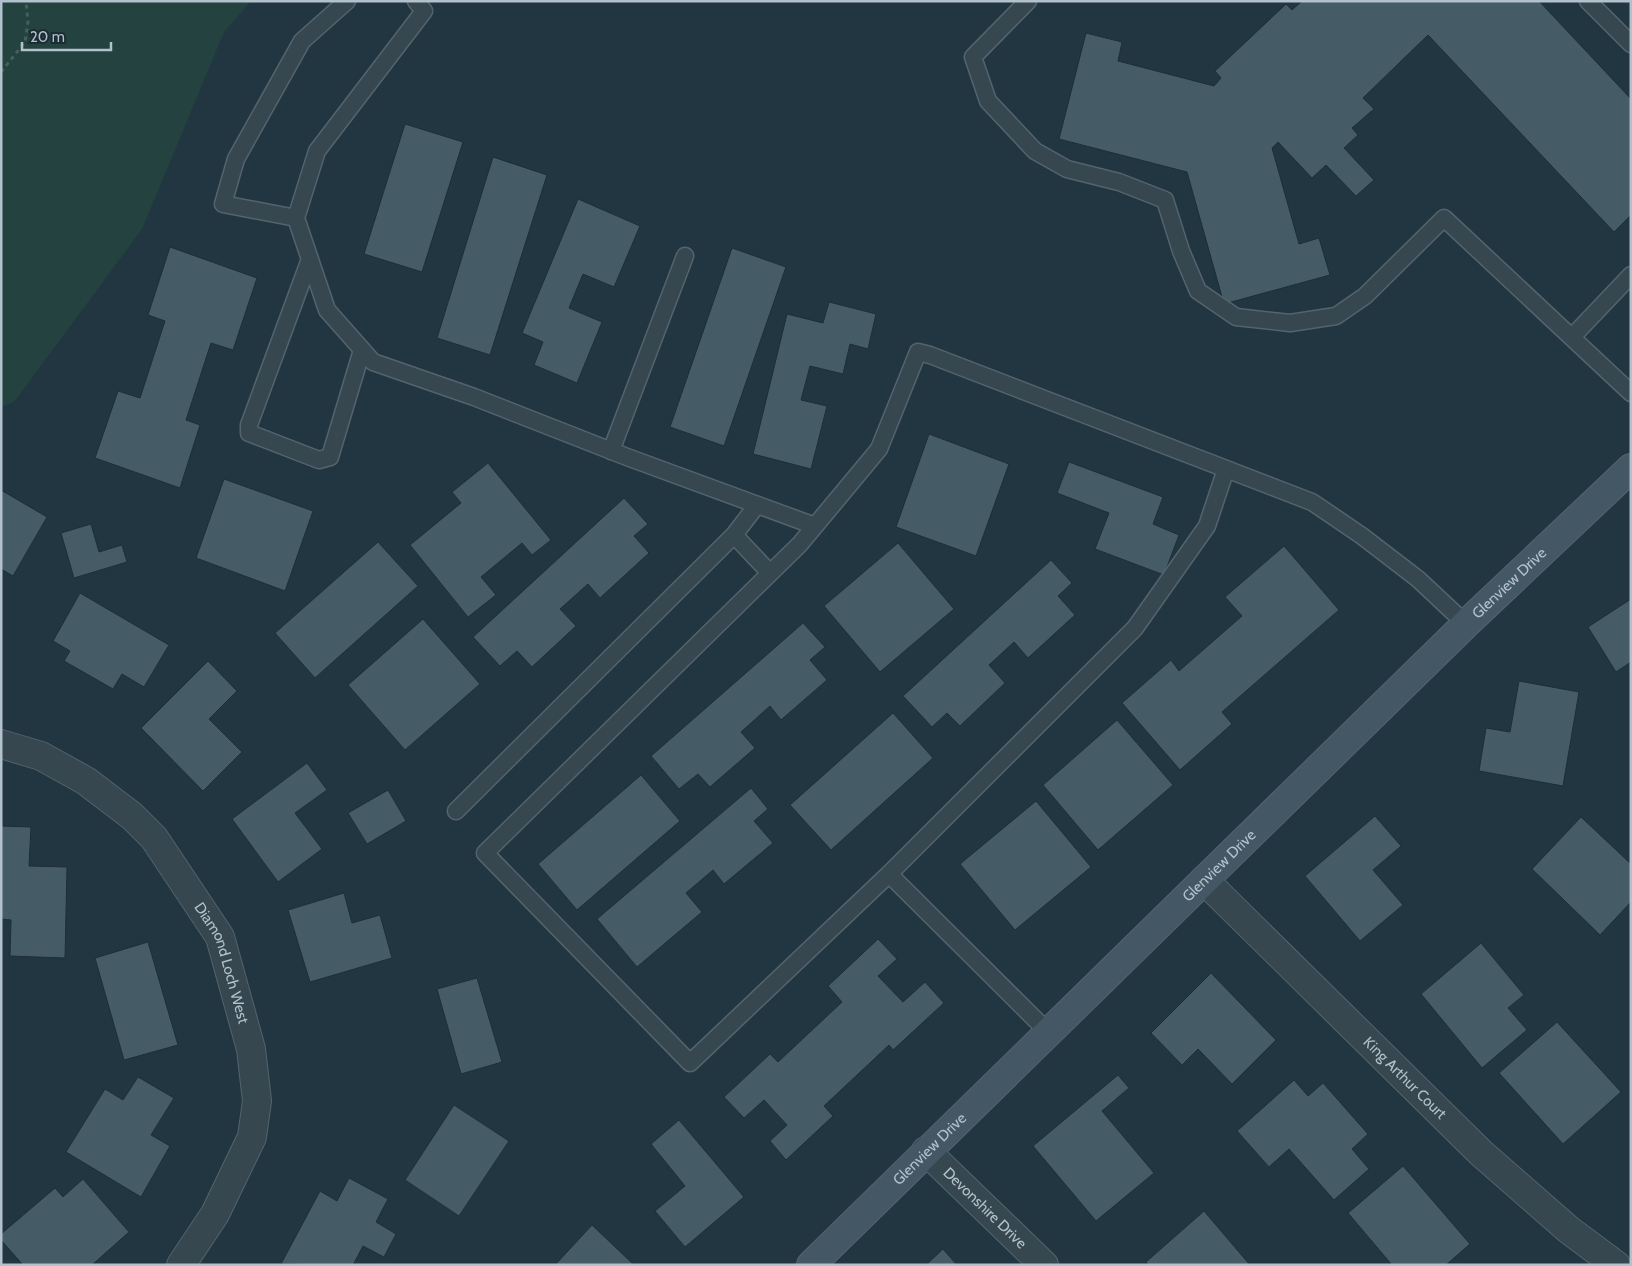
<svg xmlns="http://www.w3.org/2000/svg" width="1632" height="1266" font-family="Cabin,sans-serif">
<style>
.green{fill:#24423f}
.building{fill:#455c67;stroke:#1d2e37}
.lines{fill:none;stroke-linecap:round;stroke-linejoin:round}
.lane-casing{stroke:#54646e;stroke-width:19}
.street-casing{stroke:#54646e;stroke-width:30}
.secondary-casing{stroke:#54646e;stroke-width:30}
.path{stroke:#445f5c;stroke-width:3;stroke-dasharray:4 4;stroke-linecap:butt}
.lane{stroke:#364750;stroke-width:16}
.street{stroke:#364750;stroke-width:28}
.secondary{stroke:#445764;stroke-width:28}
.labels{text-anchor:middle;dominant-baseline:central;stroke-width:5;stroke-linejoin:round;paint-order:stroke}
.street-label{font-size:15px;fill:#b2c1cb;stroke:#1b2c35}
</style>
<rect width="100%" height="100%" fill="#223641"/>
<path class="green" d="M1 1H251L224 32 142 229 14 402 1 407Z"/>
<path class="building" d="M1302 1H1539L1631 99V215L1614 232 1428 35 1363 98 1374 109 1352 128 1358 135 1344 148 1374 180 1356 196 1326 165 1312 178 1278 142 1272 148 1299 244 1319 238 1330 275 1224 304 1187 172 1059 139 1086 33 1122 42 1118 61 1214 86 1221 78 1215 71 1286 4 1292 10Z
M405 124 463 142 422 272 364 254Z
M493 157 547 175 490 355 437 338Z
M578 199 640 226 614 287 583 274 569 308 602 322 577 383 534 365 543 342 522 333Z
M170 247 257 278 233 350 211 343 186 420 200 425 180 488 95 458 118 391 140 398 165 321 148 315Z
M732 248 786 267 724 446 670 427Z
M829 302 876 314 868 349 850 344 843 374 810 366 801 400 827 406 811 469 753 454 787 314 823 323Z
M929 434 1009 464 976 556 896 527Z
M1069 462 1163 497 1153 524 1179 535 1164 575 1095 549 1109 513 1057 493Z
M488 463 551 540 532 555 522 543 481 577 496 595 468 617 410 545 461 503 452 492Z
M224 479 313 511 285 591 196 558Z
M1 490 47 517 13 576 1 569Z
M624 498 648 524 634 536 649 553 600 598 588 584 560 609 576 626 532 667 517 651 500 666 473 637Z
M91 524 99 552 122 545 127 562 74 578 61 533Z
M378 542 418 586 315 678 275 633Z
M898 543 954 609 880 672 824 606Z
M1284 546 1339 610 1222 712 1232 724 1180 770 1122 703 1171 660 1179 671 1242 616 1225 597Z
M1051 560 1072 583 1058 596 1075 615 1028 658 1014 642 989 665 1005 683 960 726 947 713 932 727 903 696Z
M80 593 169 645 144 687 122 674 113 689 64 661 70 651 53 641Z
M1631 599V662L1616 672 1588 627Z
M423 619 480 684 405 750 348 685Z
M803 623 825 647 810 660 827 680 781 720 770 706 741 732 755 748 710 787 698 774 679 789 651 756Z
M208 661 237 691 209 719 242 752 203 791 141 728Z
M1519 681 1579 692 1563 786 1479 771 1486 728 1510 732Z
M893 713 933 758 831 850 790 805Z
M1117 720 1173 785 1098 850 1043 785Z
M307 763 327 790 295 813 322 849 278 882 232 819Z
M641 775 680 821 577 910 538 864Z
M751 788 768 809 754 821 773 843 724 884 713 870 686 893 702 912 637 967 597 919Z
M388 790 406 821 367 844 348 813Z
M1036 801 1091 867 1015 930 960 864Z
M1375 816 1401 846 1373 870 1403 905 1360 941 1305 876Z
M1581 817 1631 864V902L1600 935 1532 869Z
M1 826 31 827 29 866 67 867 65 958 10 956 11 920 1 919Z
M344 893 352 923 380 915 392 958 310 982 288 910Z
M878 939 897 959 878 976 903 1002 925 982 944 1003 893 1050 889 1045 824 1106 833 1116 786 1160 770 1141 787 1125 764 1100 744 1118 724 1097 770 1054 778 1062 842 1002 828 986Z
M148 942 178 1045 124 1060 95 958Z
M1481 943 1524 995 1508 1008 1527 1030 1482 1068 1421 994Z
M1211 973 1276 1040 1232 1084 1198 1049 1182 1065 1151 1033Z
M477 978 502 1062 461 1074 437 989Z
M1557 1022 1621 1092 1563 1144 1499 1073Z
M1118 1075 1129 1088 1102 1111 1154 1173 1096 1221 1033 1146Z
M138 1077 174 1098 151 1135 170 1146 141 1197 66 1152 105 1089 123 1100Z
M1294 1080 1308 1096 1323 1083 1368 1134 1352 1149 1369 1169 1334 1200 1289 1149 1269 1167 1237 1131Z
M454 1105 509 1141 459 1216 405 1180Z
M679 1120 744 1197 685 1247 655 1211 685 1186 651 1144Z
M1403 1166 1470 1244 1446 1265H1392L1348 1213Z
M349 1178 388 1199 376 1222 396 1234 384 1257 363 1246 353 1265 281 1264 320 1191 337 1201Z
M83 1179 129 1232 92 1265H23L1 1240V1234L55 1188 63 1197Z
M1204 1211 1250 1265H1148L1146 1262Z
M592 1225 634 1265H555Z
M943 1249 957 1265H926Z"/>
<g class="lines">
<g class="lane-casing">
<path id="lane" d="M416 1 424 11 317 151 296 218 327 310 373 362 474 397 627 457 815 526
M1028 1 973 57 988 101 1035 151 1067 169 1119 182 1165 200 1181 251 1198 291 1236 317 1290 323 1336 316 1365 296 1444 218 1631 393
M1588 1 1631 44
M296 218 223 204 236 159 302 41 347 1
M310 259 249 425V433L319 460 330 457 362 350
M1572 337 1631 275
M611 451 685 256
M734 535 770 573
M456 811 734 535 757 505
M889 874 1135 628 1207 526 1226 469
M1048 1032 889 874 690 1063 485 853 800 544 879 449 918 352 930 355 1312 502 1362 536 1418 579 1466 624"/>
</g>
<g class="street-casing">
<g id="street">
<path id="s1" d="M1 744 41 756 86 781 132 816 154 838 220 937 251 1049 257 1101 252 1137 215 1214 181 1265"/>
<path id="s2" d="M1204 880 1481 1153 1569 1230 1616 1265"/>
<path id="s3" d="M926 1151 1044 1265"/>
</g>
</g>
<g class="secondary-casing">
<g id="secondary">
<path id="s4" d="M811 1265 1466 624 1631 468"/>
</g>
</g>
<path class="path" d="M1 72 25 42 28 22 26 1"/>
<use href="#lane" class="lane"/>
<use href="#street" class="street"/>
<use href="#secondary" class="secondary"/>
</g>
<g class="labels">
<g class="street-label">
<text stroke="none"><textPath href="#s4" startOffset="976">Glenview Drive</textPath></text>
<text stroke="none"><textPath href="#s4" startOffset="571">Glenview Drive</textPath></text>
<text stroke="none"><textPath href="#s1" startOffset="326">Diamond Loch West</textPath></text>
<text stroke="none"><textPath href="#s2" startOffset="282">King Arthur Court</textPath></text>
<text stroke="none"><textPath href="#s4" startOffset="166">Glenview Drive</textPath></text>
<text stroke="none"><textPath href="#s3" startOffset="82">Devonshire Drive</textPath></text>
</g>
</g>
<rect width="1632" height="1266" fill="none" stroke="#b2c1cb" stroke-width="5"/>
<path d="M22 42v8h89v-8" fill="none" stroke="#b2c1cb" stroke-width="2.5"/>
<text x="30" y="42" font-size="15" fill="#b2c1cb" stroke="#1b2c35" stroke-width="4" paint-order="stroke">20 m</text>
</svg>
